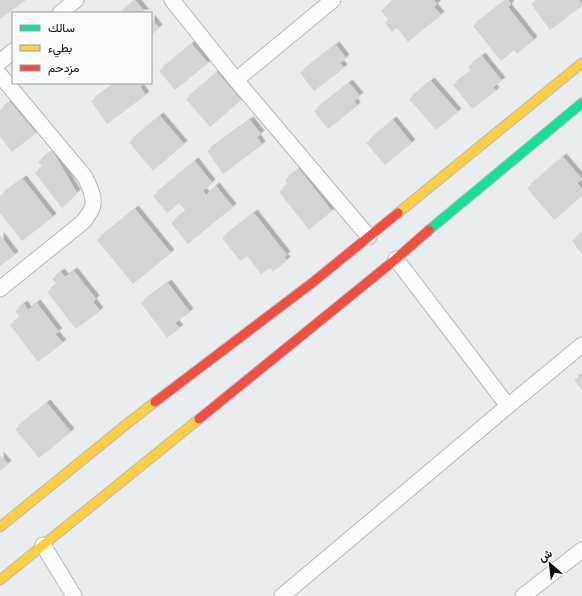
<svg xmlns="http://www.w3.org/2000/svg" width="582" height="596" font-family="Lora,Vazirmatn,serif">
<style>
.building{fill:#d4d4d7;filter:url(#shadow)}
.lines{fill:none;stroke-linecap:round;stroke-linejoin:round}
.street-casing{stroke:#b5b8ba;stroke-width:17}
.fast-casing{stroke:#b5b8ba;stroke-width:11}
.slow-casing{stroke:#b5b8ba;stroke-width:11}
.jam-casing{stroke:#b5b8ba;stroke-width:11}
.street{stroke:#fcfcfd;stroke-width:15}
.fast{stroke:#16e098;stroke-width:9}
.slow{stroke:#ffcf43;stroke-width:9}
.jam{stroke:#f24e42;stroke-width:9}
</style>
<defs>
<filter id="shadow"><feDropShadow dx="3.5" dy="-3.5" stdDeviation="0" flood-color="#0004"/></filter>
</defs>
<rect width="100%" height="100%" fill="#eaedf0"/>
<path class="building" d="M0 0H26L0 19Z
M135 0 146 13H120Z
M393 0H434L437 4 434 7 441 15 408 42 397 28 392 32 385 23 388 19 381 11Z
M506 0H508L511 4 508 7 534 40 517 54 514 50 501 61 473 26Z
M536 0H579L582 4V6L550 30 531 4Z
M151 18 159 28 151 35Z
M192 44 208 63 175 90 159 71Z
M336 45 346 58 340 63 344 68 314 91 300 73Z
M482 56 502 81 493 87 496 91 472 109 453 85 472 71 468 67Z
M217 72 241 100 210 127 186 99Z
M431 81 458 112 436 130 409 99Z
M116 83H144V84L140 87 146 95 107 124 91 101Z
M349 83 360 96 354 101 357 106 328 129 314 111Z
M10 102 36 133 12 152 0 137V110Z
M160 116 184 144 153 171 129 142Z
M250 120 261 134 257 137 262 145 223 174 207 151Z
M393 120 412 143 385 165 366 143Z
M52 150 77 193 62 208 35 173 42 166 38 162Z
M563 157 582 179 577 183 582 189V196L554 220 527 188Z
M195 161 212 183 203 191 206 195 216 186 233 207 188 244 171 223 186 211 179 203 167 213 153 196Z
M299 169 332 211 309 230 279 192 288 184 285 180Z
M23 179 53 217 22 241 0 213V196Z
M135 209 171 253 133 284 97 240Z
M254 213 287 255 284 257 287 260 273 272 270 268 261 274 247 256 240 261 222 238Z
M582 233V254L572 241Z
M0 235 15 255 0 266Z
M74 271 96 299 93 302 100 311 76 329 47 292 57 285 52 279 61 272 65 277Z
M168 283 190 312 175 323 180 328 167 338 141 303Z
M37 303 59 332 55 334 63 343 38 362 10 325 20 317 15 311 24 304 28 310Z
M582 374V390L574 380Z
M47 403 71 432 39 458 15 429Z
M0 455 8 464 0 471Z"/>
<g class="lines">
<g class="street-casing">
<path id="street" d="M172 0 236 80 369 237
M60 13 76 0
M0 62 13 51
M0 75 85 177C89 186 96 198 92 208 90 213 86 218 83 222L0 289
M236 80 333 0
M396 259 508 406
M43 545 74 596
M282 596 508 406 582 345
M523 596 582 550"/>
</g>
<g class="fast-casing">
<path id="fast" d="M429 230 582 103"/>
</g>
<g class="slow-casing">
<path id="slow" d="M398 213 582 63
M0 527 128 423 155 402
M0 580 199 419"/>
</g>
<g class="jam-casing">
<path id="jam" d="M155 402 312 283 398 213
M199 419 396 259 429 230"/>
</g>
<use href="#street" class="street"/>
<use href="#fast" class="fast"/>
<use href="#slow" class="slow"/>
<use href="#jam" class="jam"/>
</g>
<rect x="12" y="12" width="140" height="72" fill="#f7fbfe" stroke="#999c9f"/>
<rect x="20" y="25" width="20" height="6" fill="#16e098" stroke="#999c9f"/>
<text x="48" y="32" font-size="12" fill="#0c0e10">سالك</text>
<rect x="20" y="45" width="20" height="6" fill="#ffcf43" stroke="#999c9f"/>
<text x="48" y="52" font-size="12" fill="#0c0e10">بطيء</text>
<rect x="20" y="65" width="20" height="6" fill="#f24e42" stroke="#999c9f"/>
<text x="48" y="72" font-size="12" fill="#0c0e10">مزدحم</text>
<g transform="translate(550 564) rotate(332)" stroke="#f7fbfe" stroke-width="3" paint-order="stroke">
<path d="M0-3L7 15L0 10L-7 15Z" fill="#0c0e10"/>
<text y="-6" font-size="11" font-weight="bold" text-anchor="middle" fill="#0c0e10">ش</text>
</g>
</svg>
